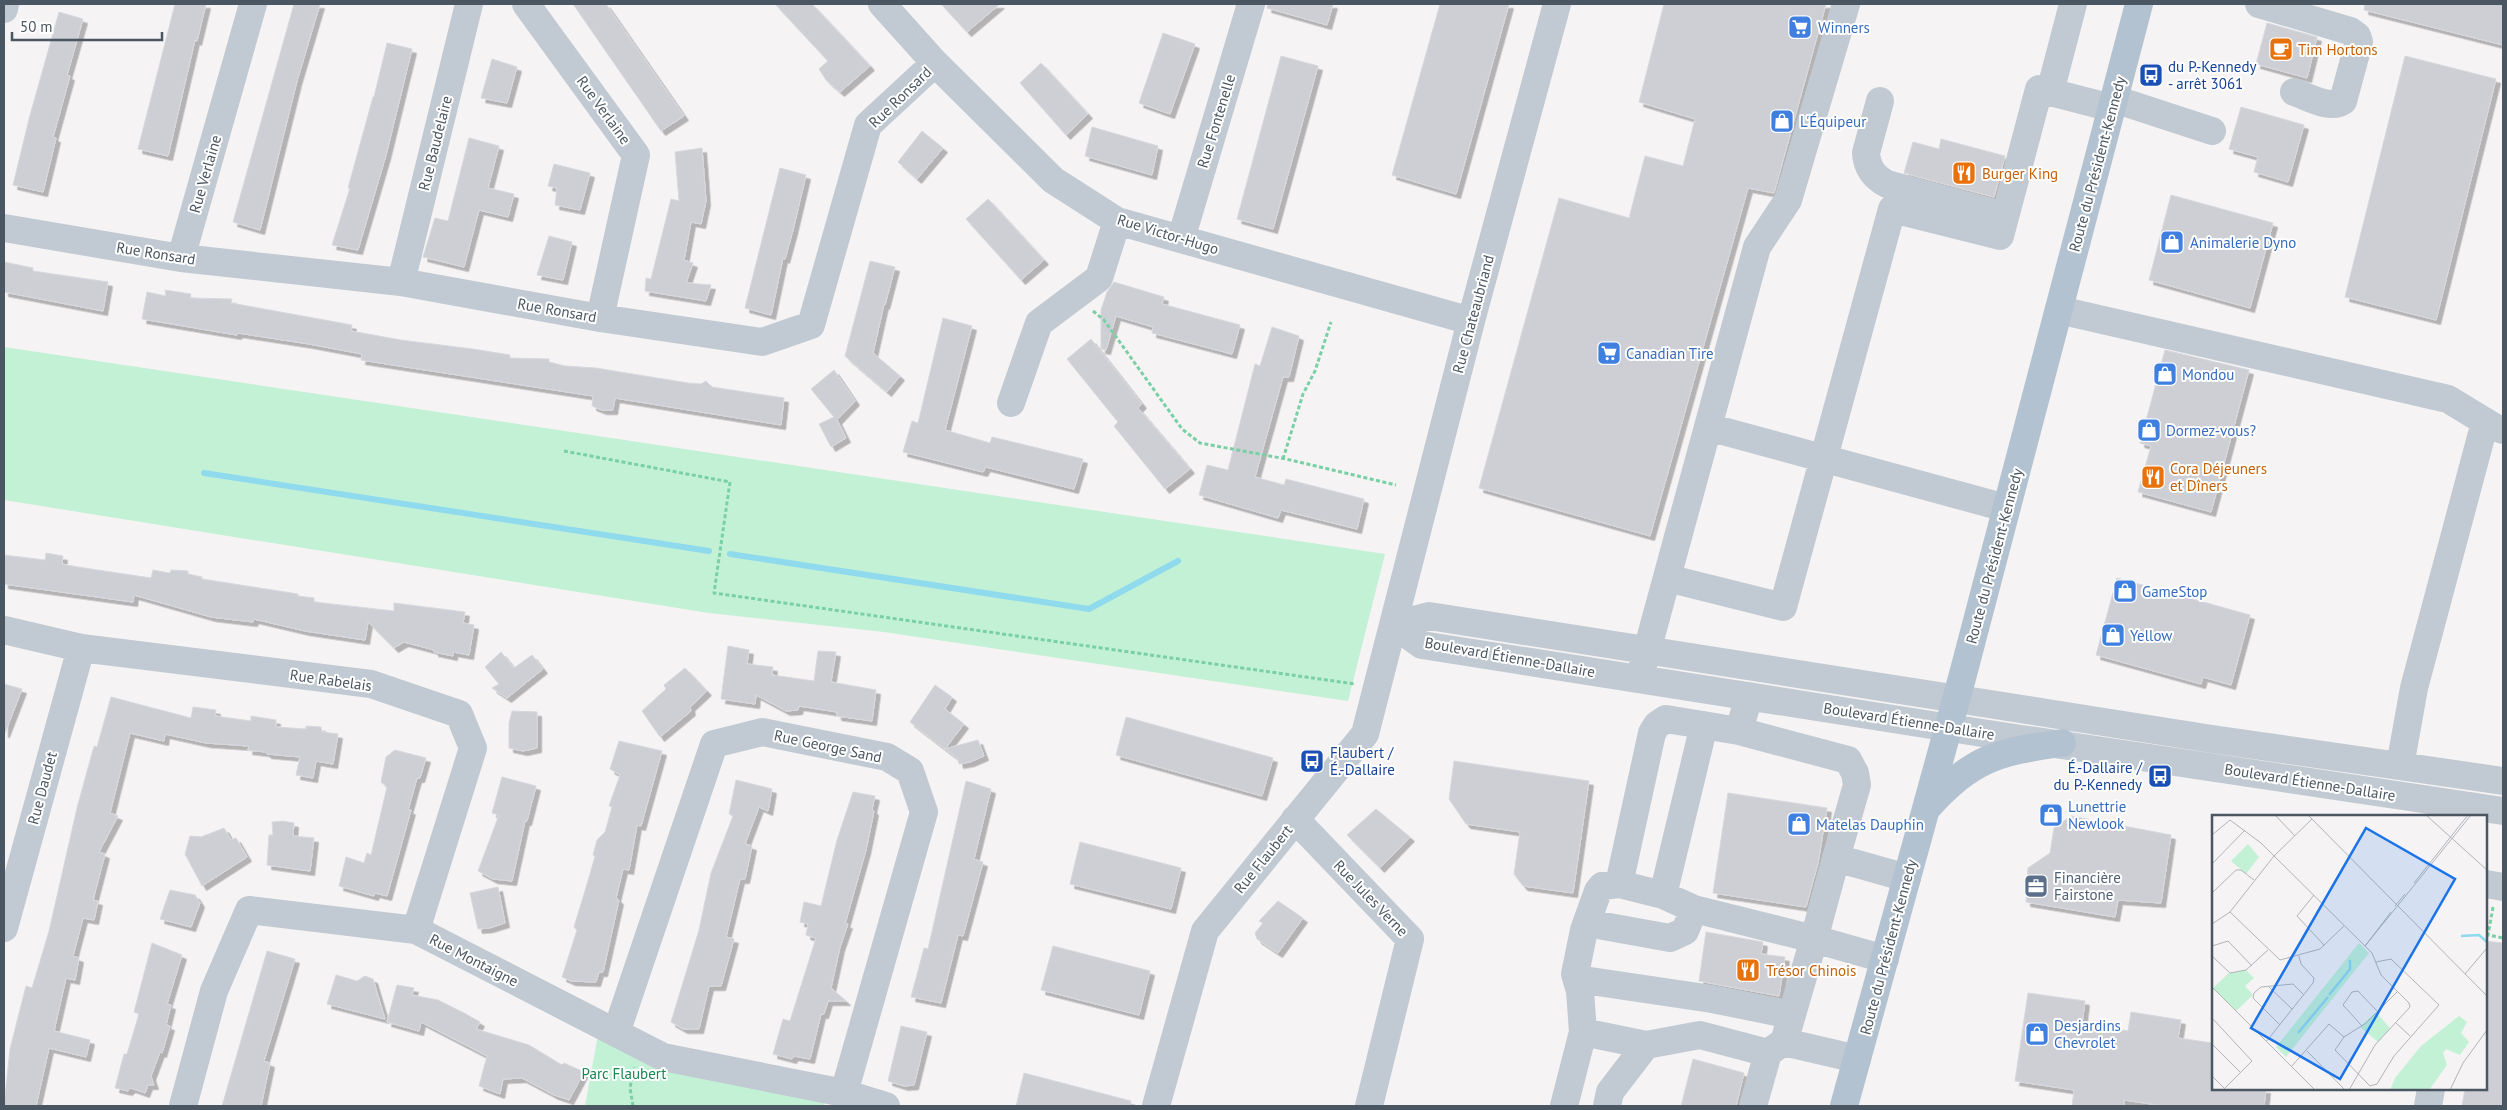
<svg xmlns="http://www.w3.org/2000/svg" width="2507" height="1110" font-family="'PT Sans',sans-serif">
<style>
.green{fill:#c3f1d5}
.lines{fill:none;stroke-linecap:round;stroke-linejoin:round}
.stream{stroke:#90daee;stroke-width:6}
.building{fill:#cdcfd5;stroke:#d7d9de;filter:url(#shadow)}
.path{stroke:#7ad0a6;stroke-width:3;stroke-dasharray:4 2.5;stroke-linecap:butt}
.minor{stroke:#c1cad2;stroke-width:28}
.major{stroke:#b3c2d1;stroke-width:28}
.labels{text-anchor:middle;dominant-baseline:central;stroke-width:4;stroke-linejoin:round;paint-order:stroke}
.shop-label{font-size:15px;fill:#366cbe;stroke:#fff;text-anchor:start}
.food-label{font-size:15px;fill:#c56008;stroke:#fff;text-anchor:start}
.transit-label{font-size:15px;fill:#164399;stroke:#fff;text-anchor:start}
.street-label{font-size:15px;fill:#4a5661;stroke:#fff}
.service-label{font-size:15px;fill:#4e5e75;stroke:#fff;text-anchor:start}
.park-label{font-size:15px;fill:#17864f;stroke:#fff}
.inset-river{fill:none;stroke:#90daee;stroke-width:2.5}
.inset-road{fill:none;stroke:#b1b4b9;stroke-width:1}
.view{fill:#1a73e8;fill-opacity:0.15;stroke:#1a73e8;stroke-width:2.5}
.inset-edge{fill:none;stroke:#4a5661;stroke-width:2.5}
</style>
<defs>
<filter id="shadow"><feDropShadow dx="4.5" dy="4.5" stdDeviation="0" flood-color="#0004"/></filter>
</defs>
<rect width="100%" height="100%" fill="#f5f3f3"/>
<path class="green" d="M4 347 1385 554 1348 701 884 632 709 613 4 500Z
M600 1024 663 1057 829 1091 823 1106H585Z"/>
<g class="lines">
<path class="stream" d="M204 473 709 551
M730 554 1089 609 1178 561"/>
</g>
<path class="building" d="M175 4H206L197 41 195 40 168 156 138 149Z
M294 4H320L297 81 260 230 233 222Z
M573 4H606L684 116 661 131Z
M775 4H812L870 66 840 92 826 80 819 69 828 61Z
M941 4H1000L967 32Z
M1268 4H1333L1327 25 1267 8Z
M1440 4H1509L1456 194 1392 175Z
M1664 4H1826L1774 193 1748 188 1650 536 1479 488 1559 198 1629 218 1645 156 1683 166 1695 119 1639 102Z
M2365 4H2503V45L2364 10Z
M59 12 83 19 67 75 70 76 53 137 56 138 43 192 13 185 29 119Z
M2267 23 2317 37 2307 78 2256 64Z
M1163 33 1195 44 1170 114 1139 103Z
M387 43 412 49 386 155 358 250 332 245 350 188H348L373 97H374Z
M1281 56 1318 66 1273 229 1237 219Z
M2405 56 2496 79 2436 320 2345 297Z
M492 59 517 67 507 103 481 98Z
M1041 63 1088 114 1066 135 1020 83Z
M2241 107 2304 125 2288 182 2254 172 2258 157 2229 149Z
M1092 127 1158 146 1152 175 1085 156Z
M922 131 943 148 917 179 898 162Z
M469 138 499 146 488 188 514 194 508 217 479 210 464 267 423 257 435 218 448 221Z
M1941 139 2005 156 1994 197 1904 173 1913 142 1939 149Z
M702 148 706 201 701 224 691 222 684 260 693 263 686 283 711 285 706 301 645 291 646 278 651 279 671 199 679 201 675 152Z
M554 164 590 173 580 210 555 205 557 188 548 186Z
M780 168 806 175 793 230 785 259 783 258 771 315 745 308Z
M2171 195 2273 223 2250 308 2149 280Z
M988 199 1044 260 1021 280 966 219Z
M549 236 572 242 563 280 537 275Z
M870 261 895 267 885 305 884 304 873 353 900 376 887 392 845 356Z
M4 262 33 268V271L108 282 103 311 4 292Z
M1114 282 1164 297 1162 304 1240 325 1232 354 1152 333 1153 327 1116 316 1106 350 1101 349V310L1107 292Z
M165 290 191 294 190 298 232 299 231 303 352 325 351 331 401 340 473 349 510 355V358L549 359V362L565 366 596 368 688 383 701 384 706 381 712 387 784 398 781 425 615 398 613 410H602L592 406 593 396 361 360 362 354 309 344 238 333 237 335 142 319 147 292 166 296Z
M943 318 972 326 945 430 990 443 992 437 1083 459 1074 489 986 467 983 472 903 452 912 421 918 423Z
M1272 327 1299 336 1289 377H1283L1255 477 1284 485 1286 479 1364 499 1357 529 1281 510 1278 518 1199 495 1207 465 1228 470 1255 364 1260 366Z
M1091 339 1142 404 1138 408 1190 469 1165 489 1114 426 1118 422 1067 359Z
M2165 350 2249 370 2211 512 2138 492 2151 446 2140 443Z
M834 370 855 401 837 420 846 438 831 447 819 424 834 417 811 389Z
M46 553 63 556 62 564 78 567 151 578 153 570 170 573 171 570 188 571V574L202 577V579L298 594V596L314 598V602L394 611V603L465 612 463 623 474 625 469 655 453 652V656L434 652V650L404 642 394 648 368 622 365 640 305 631 254 619 253 622 211 617 134 595 133 602 4 584V555L45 560Z
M2117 578 2250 615 2231 685 2203 677 2201 684 2096 655Z
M728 646 749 650 747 664 773 667 772 675 814 681 818 651 836 652 831 682 876 690 872 721 837 716V712L799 706 798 710 786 711 756 695 755 704 721 699Z
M501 652 514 668 532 655 543 669 507 698 492 688 499 684 485 667Z
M685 668 707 691 690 707 691 711 660 737 642 711 666 689 664 685Z
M4 684 22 689 5 733H4Z
M935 685 952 697 945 709 964 724 945 749 910 722Z
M111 697 191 718 193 707 216 710 215 716 251 721V716L276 720V727L306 729V726L321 727 322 732 338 734 333 764 316 761 313 778 296 775 300 757 267 754 265 752 248 750 249 746 206 743 165 734 164 741 130 733 110 813 118 816 99 852 105 854 93 900 98 901 94 920 83 918 73 956 79 958 75 980 66 978 54 1031 90 1040 86 1057 49 1048 36 1106 4 1105 10 1049 26 986 32 988 49 931 77 808 94 746 97 747Z
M512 711 537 712V748L523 751 509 748V723Z
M1126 717 1273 758 1262 796 1116 755Z
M978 740 984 756 970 762 959 764 958 759 945 749Z
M619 741 662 751 641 826 637 825 629 870 623 869 616 898 619 900 603 972H599L596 982 571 981 562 977 577 930 574 927 590 874 595 856 593 855 597 840 605 832 612 807 609 806 620 775 610 769Z
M395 750 426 758 420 778H417L408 810H411L387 896 375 893 374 896 339 886 346 857 364 863 367 853 371 855 387 787 381 782 386 757Z
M1454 761 1589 781 1573 893 1523 886 1514 874 1520 832 1466 824 1449 799Z
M502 777 536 786 527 821H525L512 881 493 879 478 871 499 815 492 813Z
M736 780 772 789 768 811 759 807 745 844 752 846 745 879H740L726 937 734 939 721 986H709L699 1029H683L671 1022 699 930 711 873 733 816 729 814Z
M966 781 991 789 974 859 983 862 963 936 958 935 941 1003 911 997 924 948 928 949Z
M853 792 875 796 872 809 874 811 866 850 845 924H848L840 947 831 988 846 1001H828L824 1014H821L810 1059 794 1056 792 1059 773 1054 783 1019 790 1021 816 938 806 935 808 924 800 922 804 902 821 906 837 840Z
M1728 793 1827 808 1818 863 1806 907 1713 893Z
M1376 809 1410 837 1380 868 1347 835Z
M2071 816 2171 835 2161 903 2118 900 2115 917 2026 902 2028 868 2050 853 2054 828Z
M283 821 294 823 293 836 314 838 310 871 267 865 269 835H273L272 822Z
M224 828 231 840 236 838 247 857 202 886 185 854 190 836 201 837Z
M1080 842 1181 868 1171 909 1070 884Z
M498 887 505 923 489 928 478 929 470 893Z
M170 890 195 895 200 903 191 927 160 919Z
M1278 901 1303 918 1278 953 1257 939 1255 933 1263 923 1259 921Z
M1706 932 1763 942 1761 954 1785 957 1779 996 1699 981Z
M2486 941 2503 943V1106H2462L2465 1089H2486Z
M152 943 182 955 167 1004 171 1005 166 1025 170 1026 162 1053 160 1052 151 1076 154 1085H148L145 1093 131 1088 128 1091 115 1088 124 1054H127L139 1014 134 1012Z
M1053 946 1150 971 1139 1015 1041 990Z
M267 951 295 959 264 1061 270 1063 261 1106H222Z
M336 975 357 981 365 976 373 979 385 1019 327 1004Z
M397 985 414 988 412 995 438 1000 464 1013 480 1022 476 1029 529 1045 562 1065 564 1063 584 1072 569 1100 554 1095 522 1078 503 1079 500 1094 479 1086 487 1056 421 1022 419 1031 387 1022Z
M2028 993 2085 1001 2082 1024 2128 1031 2131 1012 2181 1020 2178 1038 2213 1043V1089H2266L2264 1106H2165L2124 1100V1106H2072L2074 1090 2015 1081Z
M901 1026 927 1032 914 1085 904 1086 888 1081Z
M1693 1059 1744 1073 1736 1106H1681Z
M1024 1073 1131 1101 1130 1106H1016Z"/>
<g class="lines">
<path class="path" d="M1093 311 1104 320 1182 429 1200 443 1286 459 1396 485
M564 451 730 482 714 593 1355 684
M1283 459 1303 394 1315 371 1331 322
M2493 907 2488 935 2503 938
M633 1106 630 1088 634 1067"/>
<path class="minor" d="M526 4 636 155 600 318
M882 4 935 63 1053 180 1117 221 1471 321
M2073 4 2050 92 2112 108
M2259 4 2350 31 2357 36 2359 42 2343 101C2330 110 2309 97 2294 92
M4 9 5 4
M2114 99 2212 131
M1880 101 1866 153C1867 168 1874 177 1887 184L2005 216
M4 228 181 258 401 282 600 318 762 342 811 325 868 125 935 63
M1181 239 1251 4
M181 258 253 4
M401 282 469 4
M2059 310 2448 399 2494 427 2503 430
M1011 403 1039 323 1099 278 1117 221
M1708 427 2006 508
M1667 578 1783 607 1892 209 2000 236 2039 89 2050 92
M1394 625 1422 645 1982 733 2503 811
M1394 625 1429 616 2212 739 2503 781
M4 630 81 648 371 684 459 714 473 748 416 930
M1642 669 1757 247 1788 200 1846 4
M1739 731 1848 760 1855 773 1857 785 1836 858 1907 878
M2400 766 2414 688 2485 422
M1295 819 1410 939 1369 1106
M1836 858 1814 939 1885 959
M1619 884 1663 895 1704 725
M2486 884 2503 887
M1663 895 1694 909 1814 939 1784 1042 1857 1059
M1587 923 1670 938 1685 931 1694 909
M4 928 81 648
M1577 979 1712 999 1792 1015
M1583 1032 1580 991 1575 974 1584 930 1598 891 1602 886 1619 884 1652 733 1657 725 1666 719 1739 731 1749 696
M616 1033 714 744 762 732 887 757 910 771 924 812 844 1093
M183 1106 214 991 249 910 416 930 663 1057 844 1093 886 1106
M1156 1106 1205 931 1365 734 1471 321 1557 4
M1564 1106 1583 1032 1646 1045
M1607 1106 1610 1092 1646 1045 1700 1035 1768 1053
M1753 1106 1768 1053 1782 1043
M2428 1106 2431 1089"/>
<path class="major" d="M1927 808C1971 758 1998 752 2062 743
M1844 1106 1962 678 2139 4"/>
</g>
<defs>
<g id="supermarket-square" transform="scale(1.25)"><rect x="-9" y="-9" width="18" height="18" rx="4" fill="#3f7fe0" stroke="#fff"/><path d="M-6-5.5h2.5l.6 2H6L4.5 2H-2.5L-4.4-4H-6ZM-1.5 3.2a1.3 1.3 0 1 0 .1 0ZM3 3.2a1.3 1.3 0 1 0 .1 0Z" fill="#fff"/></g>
<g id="cafe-square" transform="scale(1.25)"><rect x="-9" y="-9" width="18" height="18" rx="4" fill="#e8710a" stroke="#fff"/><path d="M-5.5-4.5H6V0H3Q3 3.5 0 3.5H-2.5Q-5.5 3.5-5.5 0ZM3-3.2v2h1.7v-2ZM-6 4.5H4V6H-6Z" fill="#fff"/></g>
<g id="bus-square" transform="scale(1.25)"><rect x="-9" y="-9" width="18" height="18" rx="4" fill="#1a4fb4" stroke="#fff"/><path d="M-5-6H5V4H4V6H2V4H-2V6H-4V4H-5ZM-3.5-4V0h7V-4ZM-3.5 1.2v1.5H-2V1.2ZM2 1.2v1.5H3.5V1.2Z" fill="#fff"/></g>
<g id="shop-square" transform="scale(1.25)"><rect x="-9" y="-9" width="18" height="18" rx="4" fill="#3f7fe0" stroke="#fff"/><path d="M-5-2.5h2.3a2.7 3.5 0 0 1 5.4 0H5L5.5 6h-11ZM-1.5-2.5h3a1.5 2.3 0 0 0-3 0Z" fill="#fff"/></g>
<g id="restaurant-square" transform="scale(1.25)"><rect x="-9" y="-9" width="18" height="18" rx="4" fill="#e8710a" stroke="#fff"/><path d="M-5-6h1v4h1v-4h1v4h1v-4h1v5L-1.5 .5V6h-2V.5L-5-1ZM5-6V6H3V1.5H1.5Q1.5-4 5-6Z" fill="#fff"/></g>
<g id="office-square" transform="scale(1.25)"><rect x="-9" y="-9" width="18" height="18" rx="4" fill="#5c6f8a" stroke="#fff"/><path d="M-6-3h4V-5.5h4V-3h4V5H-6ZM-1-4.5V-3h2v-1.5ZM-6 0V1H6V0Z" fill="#fff"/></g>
</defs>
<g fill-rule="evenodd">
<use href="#supermarket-square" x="1800" y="27"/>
<use href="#cafe-square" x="2281" y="49"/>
<use href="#bus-square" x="2151" y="75"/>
<use href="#shop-square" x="1782" y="121"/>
<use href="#restaurant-square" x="1964" y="173"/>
<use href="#shop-square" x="2172" y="242"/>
<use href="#supermarket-square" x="1609" y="353"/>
<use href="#shop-square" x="2165" y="374"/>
<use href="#shop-square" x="2149" y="430"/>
<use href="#restaurant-square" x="2153" y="477"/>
<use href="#shop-square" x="2125" y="591"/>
<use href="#shop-square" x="2113" y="635"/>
<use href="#bus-square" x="1312" y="761"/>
<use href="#bus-square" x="2160" y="776"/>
<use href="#shop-square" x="2051" y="815"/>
<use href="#shop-square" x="1799" y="824"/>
<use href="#office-square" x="2036" y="886"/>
<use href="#restaurant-square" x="1748" y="970"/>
<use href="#shop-square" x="2037" y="1034"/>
</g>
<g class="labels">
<g class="shop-label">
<text x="1818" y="27">Winners</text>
<text x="1800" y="121">L'Équipeur</text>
<text x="2190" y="242">Animalerie Dyno</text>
<text x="1626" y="353">Canadian Tire</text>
<text x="2182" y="374">Mondou</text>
<text x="2166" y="430">Dormez-vous?</text>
<text x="2142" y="591">GameStop</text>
<text x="2130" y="635">Yellow</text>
<text x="2068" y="806">Lunettrie<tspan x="2068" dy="17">Newlook</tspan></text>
<text x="1816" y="824">Matelas Dauphin</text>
<text x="2054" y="1025">Desjardins<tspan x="2054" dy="17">Chevrolet</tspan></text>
</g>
<g class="food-label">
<text x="2298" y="49">Tim Hortons</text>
<text x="1982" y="173">Burger King</text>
<text x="2170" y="468">Cora Déjeuners<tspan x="2170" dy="17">et Dîners</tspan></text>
<text x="1766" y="970">Trésor Chinois</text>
</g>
<g class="transit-label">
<text x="2168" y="66">du P.-Kennedy<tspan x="2168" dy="17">- arrêt 3061</tspan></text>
<text x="1330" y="752">Flaubert /<tspan x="1330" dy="17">É.-Dallaire</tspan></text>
<text x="2142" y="767" text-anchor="end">É.-Dallaire /<tspan x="2142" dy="17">du P.-Kennedy</tspan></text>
</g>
<g class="street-label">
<text transform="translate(900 97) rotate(-44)">Rue Ronsard</text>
<text transform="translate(604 110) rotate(54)">Rue Verlaine</text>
<text transform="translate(1216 121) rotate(-73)">Rue Fontenelle</text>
<text transform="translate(435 143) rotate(-76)">Rue Baudelaire</text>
<text transform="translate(2097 164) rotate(-75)">Route du Président-Kennedy</text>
<text transform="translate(205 174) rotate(-74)">Rue Verlaine</text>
<text transform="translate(1168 234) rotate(17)">Rue Victor-Hugo</text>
<text transform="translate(156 253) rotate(9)">Rue Ronsard</text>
<text transform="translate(557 310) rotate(10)">Rue Ronsard</text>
<text transform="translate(1473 314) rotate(-75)">Rue Chateaubriand</text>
<text transform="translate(1994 556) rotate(-75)">Route du Président-Kennedy</text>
<text transform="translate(1510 657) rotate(10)">Boulevard Étienne-Dallaire</text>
<text transform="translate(331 680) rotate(8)">Rue Rabelais</text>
<text transform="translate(1909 721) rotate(9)">Boulevard Étienne-Dallaire</text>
<text transform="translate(828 746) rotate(12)">Rue George Sand</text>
<text transform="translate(2310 782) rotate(9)">Boulevard Étienne-Dallaire</text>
<text transform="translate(42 788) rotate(-75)">Rue Daudet</text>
<text transform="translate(1263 859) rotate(-51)">Rue Flaubert</text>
<text transform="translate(1371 898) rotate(46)">Rue Jules Verne</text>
<text transform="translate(1888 947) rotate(-75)">Route du Président-Kennedy</text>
<text transform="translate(474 960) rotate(27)">Rue Montaigne</text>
</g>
<g class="service-label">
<text x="2054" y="877">Financière<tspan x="2054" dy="17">Fairstone</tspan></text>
</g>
<g class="park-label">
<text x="624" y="1073">Parc Flaubert</text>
</g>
</g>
<g transform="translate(2212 815)">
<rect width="275" height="275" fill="#f5f3f3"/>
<path d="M36 29 47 42 34 59 19 46ZM147 128 157 138 74 242 64 232ZM34 155 42 163 33 171 41 180 24 196 1 173 17 158ZM164 197 178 213 166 227 148 212ZM247 201 255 207 249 218 257 227 248 240 234 234 231 238 235 250 217 275H178L183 263 209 231Z" fill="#c3f1d5"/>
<path class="inset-river" d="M249 121 267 120 275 127M117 180 138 154V145M86 218 116 182"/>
<path class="inset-road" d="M63 0 83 21M96 0 275 181M214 0 275 55M0 20 18 5 49 28 160 138 169 160 197 188 198 192 163 230 137 275M0 49 33 15M202 68 256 0M0 78 24 55H29L42 65M102 80 85 101 112 130M183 91 193 79M18 97 68 145 108 134 132 111M0 109 18 97 62 41 100 4M0 131 16 126 40 151M153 131 259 0M153 131 179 97M0 141 18 158 34 155 56 135M164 147 179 144 227 190 182 241 165 269 158 271 123 235 132 222 154 208 185 177M253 159 275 133M0 172 103 275M57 172 80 194M0 203 40 246 11 275M184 208 198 221M68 210 41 183 42 178 49 172 81 169 92 180M150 211 131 190 140 177 146 176 165 196M54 227 101 168 102 163 89 149 87 141M0 229 28 257M95 236 133 275M79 252 117 209 132 222M0 261 12 273M238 275 251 248 275 215"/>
<path class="view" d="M154 13 243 64 128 264 39 213Z"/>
<rect width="275" height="275" class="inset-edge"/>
</g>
<rect width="2507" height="1110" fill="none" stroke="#4a5661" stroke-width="10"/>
<path d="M12 32v8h150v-8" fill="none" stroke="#4a5661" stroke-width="2.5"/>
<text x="20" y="32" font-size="15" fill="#4a5661" stroke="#ffffff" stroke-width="4" paint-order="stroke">50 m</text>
</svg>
